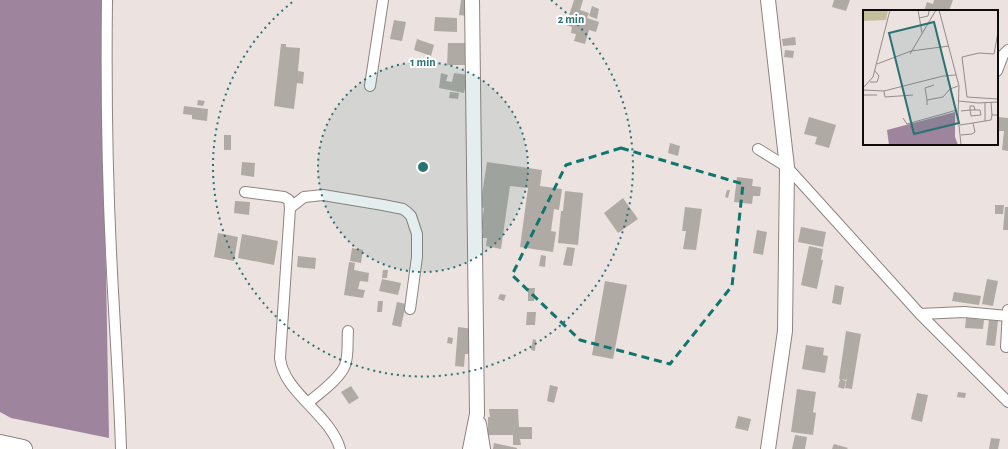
<svg xmlns="http://www.w3.org/2000/svg" width="1008" height="449" font-family="'Alegreya Sans',sans-serif">
<style>
.water{fill:#9e849d}
.building{fill:#b0aaa4}
.lines{fill:none;stroke-linecap:round;stroke-linejoin:round}
.street-casing{stroke:#8d8482;stroke-width:12}
.secondary-casing{stroke:#8d8482;stroke-width:16}
.highway-casing{stroke:#8d8482;stroke-width:20}
.street{stroke:#fff;stroke-width:10}
.secondary{stroke:#fff;stroke-width:14}
.highway{stroke:#fff;stroke-width:18}
.marked{fill:none;stroke:#0f766e;stroke-width:3;stroke-dasharray:8 5;stroke-linejoin:round}
.ring{fill:none;stroke:#297373;stroke-width:2;stroke-dasharray:2 4}
.inset-road{fill:none;stroke:#938c8a;stroke-width:1}
.view{fill:#297373;fill-opacity:0.15;stroke:#297373;stroke-width:2}
.inset-edge{fill:none;stroke:#0e0b0a;stroke-width:2}
.centre{fill:#297373;stroke:#fff;stroke-width:2}
.ring-label{font-size:12px;text-anchor:middle;font-weight:bold;fill:#297373;stroke:#fff;stroke-width:4;stroke-linejoin:round;paint-order:stroke}
</style>
<rect width="100%" height="100%" fill="#ece2e0"/>
<path class="water" d="M0 0H101L109 438 11 418 0 412Z"/>
<path class="building" d="M461 0H469L467 16 459 15Z
M574 0H583L580 10 589 13 587 18 599 22 596 32 589 30 585 44 574 41 576 34 571 33 572 27 566 25Z
M834 0H850L846 11 832 7Z
M934 0H953L949 11H924L927 2 933 4Z
M592 6 599 9 597 19 589 16Z
M435 17 457 18V32L434 31Z
M394 20 406 22 402 41 390 39Z
M795 37 796 45 783 46 782 39Z
M417 39 434 45 431 56 414 50Z
M448 43H466L465 65H447Z
M281 44H286V47L300 48 298 71 304 72 303 84 297 83 294 109 274 106Z
M785 50 794 51 793 58 784 57Z
M441 73 448 75 446 81 452 82 454 73 468 75 464 93 439 88Z
M450 92 459 93 458 99 449 98Z
M198 100 205 101 203 106 197 105Z
M184 106 208 109 207 121 192 119V115L183 114Z
M809 117 836 125 829 148 815 144 817 137 804 134Z
M998 117 1008 118V151L1002 150 1004 131H997Z
M224 135H231V150H224Z
M670 143 680 146 678 156 668 153Z
M242 162 255 163 254 177 241 175Z
M487 162 542 170 540 186 562 189 559 210 554 209 551 231 556 232 553 252 520 247 528 188 510 186 501 249 486 246 487 238H482L483 230 481 229 484 208 480 207Z
M737 177 753 179 752 186 761 187 760 196H753L752 204 734 202Z
M727 190H730L728 198 725 197Z
M565 191 583 193 578 245 558 243 561 211H563Z
M623 198 638 219 618 233 604 213Z
M235 201 250 202 249 215 234 213Z
M995 205H1004L1003 214H995Z
M685 207 702 209 696 250 683 249 686 231H682Z
M1005 207H1008V230H1003Z
M801 227 826 232 823 247 798 242Z
M757 230 767 232 763 255 753 253Z
M218 233 238 237 234 261 214 257Z
M242 234 278 241 274 265 238 258Z
M809 246 823 249 821 260H823L817 289 801 285Z
M567 247 575 248 572 266 563 265Z
M352 248 363 250 361 263 350 261Z
M541 255 546 256 545 267 539 266Z
M298 256 316 258 315 269 297 267Z
M349 262 355 263 354 270 369 273 368 282 360 281 358 289 365 290 363 298 344 295Z
M383 270H388L387 278H382Z
M382 279 401 283 398 295 379 291Z
M987 279 998 281 993 306 982 304Z
M605 281 627 285 613 359 592 355Z
M835 285 844 287 841 305 832 303Z
M528 288H535L534 301H528Z
M954 292 981 296 979 305 952 301Z
M500 294 506 295 504 301 498 299Z
M378 301H383L382 312H377Z
M397 302 406 304 401 327 392 325Z
M527 312H536L535 325H526Z
M966 318 984 320 983 329 965 328Z
M989 320 998 321 995 346 986 345Z
M458 327 473 329 471 354H465L464 367 455 366Z
M846 331 861 334 852 389 845 388 847 377 846 380 839 379Z
M448 337 453 338 452 344 447 343Z
M533 339 536 340 535 351 531 350Z
M806 345 824 348 823 355 828 356 825 373 802 369Z
M840 379 846 381 844 389 838 387Z
M550 385 558 387 554 403 547 401Z
M351 386 359 398 349 404 341 392Z
M797 389 816 392 813 412 816 413 813 435 791 432Z
M958 392 966 393 965 398 957 397Z
M917 393 928 395 922 422 911 419Z
M489 409H518L519 427H532V439H520L521 445H513V435H488V417H490Z
M738 416 751 419 748 431 735 428Z
M795 435 807 437 805 449H792Z
M991 438 1000 439 998 449H989Z
M494 443 517 448V449H493Z
M834 444 848 448 847 449H832Z"/>
<g class="lines">
<g class="street-casing">
<path id="street" d="M107 0C106 84 107 168 111 252 114 318 119 383 121 449
M997 71 1003 55 1008 50
M370 86 383 0
M758 149 787 167 920 314 1008 402
M245 192 284 197 289 200 290 208 280 358C283 392 331 415 340 449
M290 208 304 197 323 195 383 205 403 209 407 212 411 216 417 234V257L410 309
M920 314 964 312 1008 316
M1006 347 1008 310
M308 403C318 394 341 378 345 365 349 355 347 342 348 331"/>
</g>
<g class="secondary-casing">
<path id="secondary" d="M479 424 483 449
M470 449 477 414 472 0
M768 449 785 331 787 167 768 0"/>
</g>
<g class="highway-casing">
<path id="highway" d="M0 444 23 449"/>
</g>
<use href="#street" class="street"/>
<use href="#secondary" class="secondary"/>
<use href="#highway" class="highway"/>
</g>
<path class="marked" d="M621 148 743 184 732 286 670 364 580 340 512 275 566 165Z"/>
<circle cx="423" cy="167" r="105" fill="#297373" fill-opacity=".12"/>
<g class="ring">
<circle cx="423" cy="167" r="105"/>
<path d="M551 0A210 210 0 1 1 295 0"/>
</g>
<g transform="translate(863 10)">
<rect width="135" height="135" fill="#ece2e0"/>
<path d="M0 0H25L23 10 0 11Z" fill="#c5be9d"/>
<path d="M92 102V127L95 135H26L24 120Z" fill="#9e849d"/>
<path class="inset-road" d="M55 0 59 23M76 0 96 76 95 105 98 135M56 8 65 6 66 1M135 22 131 44 116 43 99 47 104 87 135 89M47 44 73 0M14 54 48 41 86 36M7 72H14L16 66 12 61M0 78 10 67 27 0M0 80 21 81 80 66 93 65M21 81 22 87 50 85M0 85H14M64 90 62 78 71 75M96 91 115 93 135 92M128 92 129 105H135M122 93V111L128 110 129 105M64 95V90L80 87 87 79 95 76M98 101 107 100H117L118 105 108 106 107 100V96H111L112 100M40 108 44 114 94 100M97 115 110 113M98 125 109 124 112 122 110 113 122 111"/>
<path class="view" d="M71 12 96 113 51 124 26 23Z"/>
<rect width="135" height="135" class="inset-edge"/>
</g>
<circle cx="423" cy="167" r="6" class="centre"/>
<g class="ring-label">
<text x="571" y="23">2 min</text>
<text x="423" y="66">1 min</text>
</g>
</svg>
